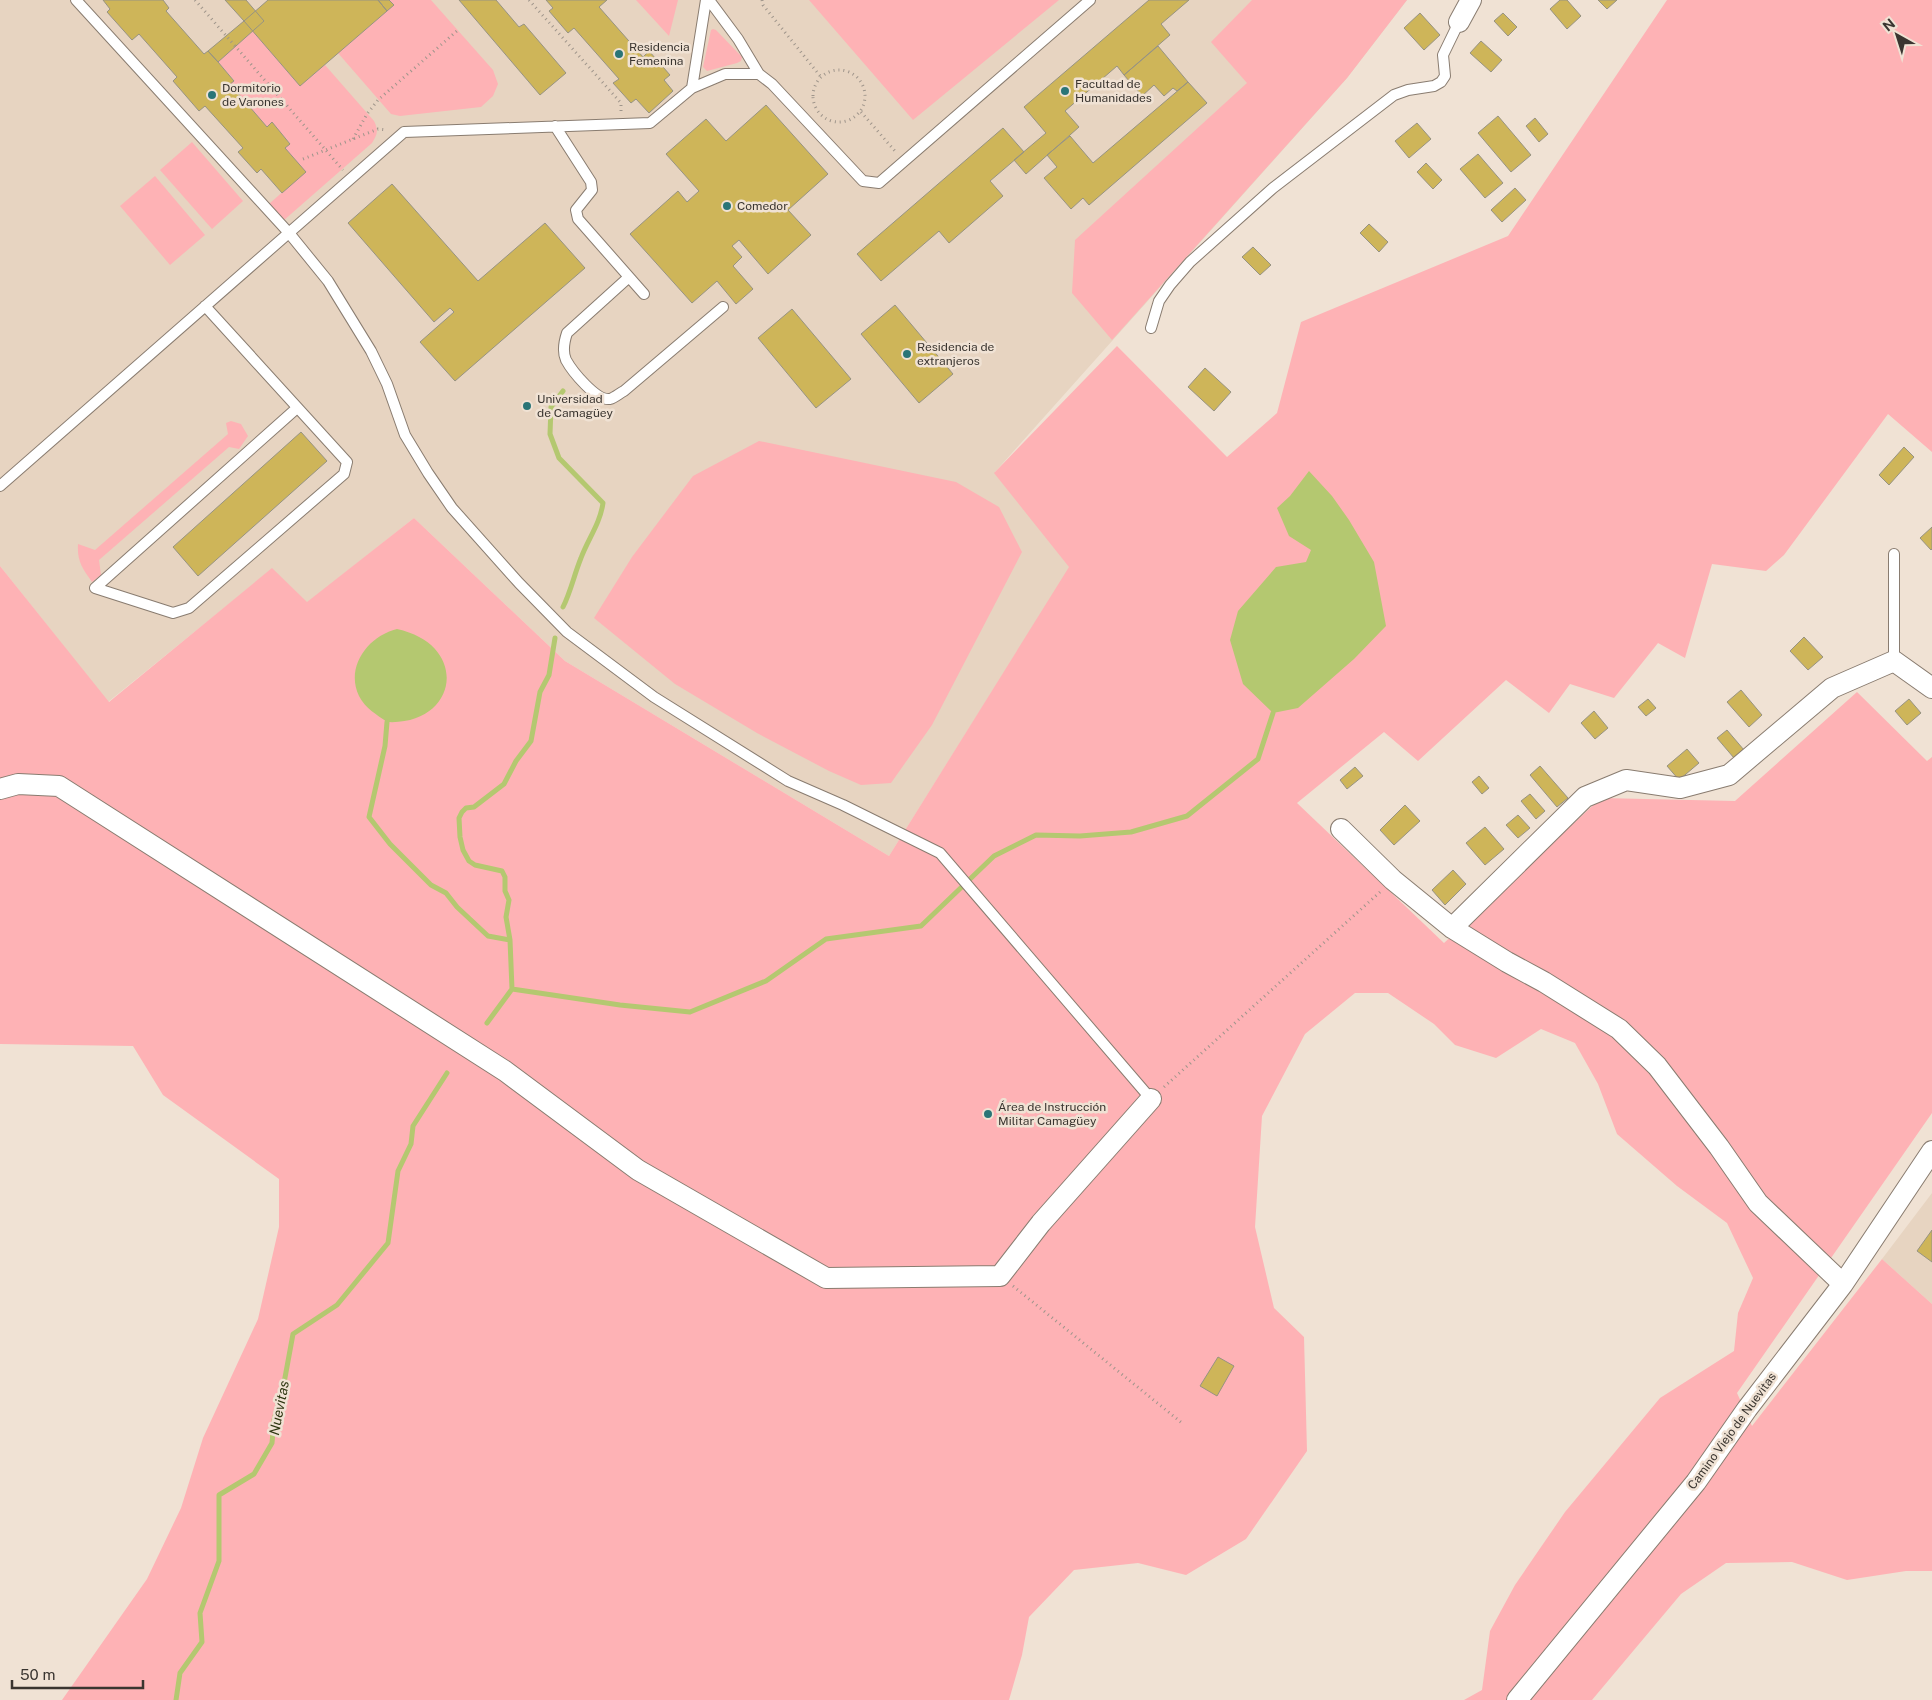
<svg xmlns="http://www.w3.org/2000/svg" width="1932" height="1700" font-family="'Public Sans',sans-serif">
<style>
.built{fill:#e7d4c1}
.green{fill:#feb2b5}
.water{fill:#b4c870}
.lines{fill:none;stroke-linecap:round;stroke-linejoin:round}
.stream{stroke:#b4c870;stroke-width:5}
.building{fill:#ceb559;stroke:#979382}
.lane-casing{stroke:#897c70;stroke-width:12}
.street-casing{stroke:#897c70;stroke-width:22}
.path{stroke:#9f958b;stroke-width:3;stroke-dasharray:1 4;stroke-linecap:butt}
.lane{stroke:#fff;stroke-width:10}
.street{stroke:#fff;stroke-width:20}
.poi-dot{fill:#2a7577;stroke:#f0e2d4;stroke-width:2}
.labels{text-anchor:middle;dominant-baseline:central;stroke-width:5;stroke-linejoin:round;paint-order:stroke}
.poi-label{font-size:12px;fill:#3a3530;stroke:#f0e2d4;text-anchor:start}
.street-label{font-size:12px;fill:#3a3530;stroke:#f0e2d4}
.water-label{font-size:14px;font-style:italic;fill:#2e3611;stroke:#f0e2d4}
</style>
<rect width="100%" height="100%" fill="#f0e2d4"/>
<path class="built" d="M0 0H1407L1347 78 995 472 1070 567 889 856 565 661 414 518 307 603 272 569 108 702 0 566Z
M1932 1193V1304L1882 1259Z"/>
<path class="green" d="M389 0H431L493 70 498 84 493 96 481 107 400 116 391 114 338 53 393 6Z
M636 0H678L669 36Z
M809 0H1059L913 120Z
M1252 0H1407L1347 78 1112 340 1072 293 1075 240 1247 83 1211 42Z
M1667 0H1932V452L1888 414 1784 555 1766 571 1712 564 1685 658 1658 643 1614 698 1570 684 1549 713 1506 680 1418 761 1384 732 1297 803 1444 943 1601 798 1735 801 1857 692 1927 761 1932 757V1113L1737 1393 1752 1426 1882 1259 1932 1304V1571H1906L1847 1580 1792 1562 1726 1563 1681 1594 1592 1700H1464L1482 1690 1490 1631 1515 1585 1565 1512 1660 1398 1734 1351 1738 1313 1753 1278 1727 1223 1677 1186 1617 1134 1598 1084 1575 1043 1541 1029 1496 1058 1455 1045 1434 1024 1388 993H1355L1305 1034 1262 1116 1255 1227 1274 1308 1304 1337 1307 1451 1246 1539 1186 1575 1138 1563 1074 1570 1029 1617 1022 1655 1009 1700H62L147 1579 181 1508 203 1438 258 1319 279 1227V1179L163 1095 133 1046 0 1044V566L109 702 272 568 307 602 414 518 565 661 889 856 1069 567 994 473 1117 346 1227 457 1277 413 1301 322 1508 236Z
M713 29 716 30 742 57 741 61 737 63 707 71 703 67 711 30Z
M253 31 300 86 325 65 374 121C379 131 377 135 372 143L283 221 269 204 305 172 285 148 290 143 272 123 267 127 230 84 234 80 218 62Z
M192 142 243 201 212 229 160 170Z
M155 176 205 235 170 265 120 206Z
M231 421 241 424 248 436 239 449 229 447 99 560 101 575 92 582C82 568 77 561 78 544L95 550 228 434 226 423Z
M759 441 956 482 999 507 1022 552 932 725 891 783 861 785 829 771 757 733 675 684 594 618 632 557 693 476Z"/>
<path class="water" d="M1309 471 1332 496 1349 520 1374 562 1386 626 1354 659 1298 708 1273 713 1243 684 1230 640 1238 611 1276 567 1306 562 1311 550 1289 536 1277 508 1290 496Z
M397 629C471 645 458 726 387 722 377 715 365 708 359 696 345 667 368 636 397 629Z"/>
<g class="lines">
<path class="stream" d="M563 607C571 591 574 575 581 558 588 539 600 524 603 503L559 458 550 434 551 407 563 391
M387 722 385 746 369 817 390 844 431 885 446 893 457 907 488 936 510 940
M512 989 620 1005 690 1012 766 981 826 939 921 926 994 856 1036 835 1080 836 1131 832 1187 816 1258 759 1273 713
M487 1023 512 989 510 940 506 917 509 900 505 891V877L502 871 475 865 469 861 463 850 460 837 459 818 462 812 466 808 474 807 504 784 516 761 531 741 540 692 549 675 555 638
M176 1700 180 1673 202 1642 200 1613 219 1561V1495L254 1474 272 1443 274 1420 284 1383 293 1334 337 1305 388 1243 398 1171 411 1144 413 1126 447 1073"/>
</g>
<path class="building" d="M103 0H163L169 8 166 11 204 54 208 51 218 62 234 81 230 84 267 127 272 122 290 144 285 148 306 172 282 193 261 169 257 173 238 152 243 148 205 106 199 111 173 81 177 77 139 34 132 40 107 12 110 9Z
M225 0H246L264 21 218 62 208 51 244 21Z
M268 0H378L387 11 300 86 244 21Z
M378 0H389L394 5 387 11Z
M459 0H496L519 27 524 24 566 73 540 95Z
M546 0H607L599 7 643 57 649 51 670 75 664 80 673 91 649 113 636 99 631 103 613 83 619 79 574 28 568 33 549 11 553 8Z
M1149 0H1189L1161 24 1170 35 1124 75 1117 66 1065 111 1079 127 1026 174 1014 160 1046 133 1024 107Z
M1560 0H1567L1581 16 1567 29 1550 9Z
M1598 0H1617L1607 9Z
M1420 13 1440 35 1424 50 1404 28Z
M1503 13 1517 27 1508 36 1494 21Z
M1481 41 1502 60 1491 72 1470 53Z
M1158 46 1188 82 1177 91 1173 88 1164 96 1154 85 1142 96 1124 75Z
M1188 82 1207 103 1089 205 1083 198 1071 209 1044 178 1057 167 1047 155 1070 136 1093 163Z
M766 105 828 174 788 210 811 235 768 274 739 240 732 246 742 257 733 266 753 289 736 304 717 281 692 303 630 234 678 191 687 202 699 191 666 154 706 119 726 141Z
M1498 116 1531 155 1511 172 1478 133Z
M1535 118 1548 134 1539 142 1526 126Z
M1417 123 1431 139 1409 158 1395 141Z
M1003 128 1024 152 990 181 1003 196 949 243 939 231 881 281 857 254Z
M1478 154 1503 183 1485 198 1460 169Z
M1426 163 1442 180 1433 189 1417 172Z
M392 184 478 281 545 223 585 268 455 381 420 342 454 312 450 308 434 322 348 223Z
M1515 188 1526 200 1502 222 1491 210Z
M1369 224 1388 242 1379 252 1360 233Z
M1253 247 1271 265 1260 275 1242 257Z
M895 305 953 374 919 403 861 334Z
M792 309 851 379 816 408 758 338Z
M1205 368 1231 392 1214 411 1188 387Z
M301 432 327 461 198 576 173 547Z
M1904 447 1914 457 1889 485 1879 475Z
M1932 527V549L1931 550 1920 538Z
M1804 637 1823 657 1808 670 1790 651Z
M1741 690 1762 715 1749 727 1727 702Z
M1648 699 1656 708 1646 716 1638 707Z
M1909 699 1921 713 1907 725 1895 711Z
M1594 711 1608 728 1595 739 1581 723Z
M1727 730 1744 750 1734 758 1717 738Z
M1687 749 1699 763 1679 780 1667 766Z
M1540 766 1568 798 1557 807 1530 775Z
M1355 767 1363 776 1347 789 1340 780Z
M1479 776 1489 788 1482 794 1472 782Z
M1530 794 1545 811 1536 819 1521 801Z
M1405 805 1420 821 1394 845 1380 830Z
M1518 815 1530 828 1518 838 1506 825Z
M1485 827 1504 849 1485 865 1466 843Z
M1453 870 1466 884 1445 905 1432 890Z
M1932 1230V1262L1917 1251Z
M1218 1357 1234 1366 1217 1396 1200 1386Z"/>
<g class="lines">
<g class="lane-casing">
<path id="lane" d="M76 0 289 233 328 281 371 351 387 384 405 435 428 473 452 508 519 583 567 632 654 697 788 781 843 805 940 853 1151 1099
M709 0 738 39 759 74 772 84 863 181 879 183 1090 0
M692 88 706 0
M555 126 591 182 592 190 576 210 578 219 644 294
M629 277 567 333C564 342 562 351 566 360 572 371 596 401 610 399 614 398 620 393 624 391L723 307
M205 306 347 462 344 474 189 608 173 613 95 588 297 408
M1151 328 1159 301 1170 285 1190 262 1273 188 1394 95 1408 90 1434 86 1441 82 1445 76 1443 55 1459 22
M0 486 404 132 650 123 692 88 725 74H759
M1894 661V554"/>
</g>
<g class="street-casing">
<path id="street" d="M1459 22 1471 0
M0 789 18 784 59 786 505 1071 638 1170 826 1278 1000 1276 1041 1223 1151 1099
M1341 829 1393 880 1452 928 1507 962 1544 982 1619 1029 1657 1066 1719 1147 1758 1203 1843 1284
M1452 928 1585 797 1626 780 1680 788 1729 775 1832 688 1894 661 1932 688
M1517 1700 1696 1482 1747 1409 1843 1284 1932 1151"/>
</g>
<path class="path" d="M195 0 343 170
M529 0 621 103V112
M762 0 763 5 821 77
M813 96a26 26 0 1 1 52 0a26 26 0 1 1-52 0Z
M861 112 895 151
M353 139 367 114 378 100 458 30
M303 159 378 129 387 130
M1164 1087 1380 892
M1013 1286 1182 1423"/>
<use href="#lane" class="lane"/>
<use href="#street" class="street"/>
</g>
<g class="poi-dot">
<circle cx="619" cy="54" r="5"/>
<circle cx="1065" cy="91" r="5"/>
<circle cx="212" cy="95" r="5"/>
<circle cx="727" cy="206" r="5"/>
<circle cx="907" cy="354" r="5"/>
<circle cx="527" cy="406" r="5"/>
<circle cx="988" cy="1114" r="5"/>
</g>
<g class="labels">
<g class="poi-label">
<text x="629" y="47">Residencia<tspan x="629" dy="14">Femenina</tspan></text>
<text x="1075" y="84">Facultad de<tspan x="1075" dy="14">Humanidades</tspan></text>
<text x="222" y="88">Dormitorio<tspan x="222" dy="14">de Varones</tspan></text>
<text x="737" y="206">Comedor</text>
<text x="917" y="347">Residencia de<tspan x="917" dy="14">extranjeros</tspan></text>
<text x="537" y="399">Universidad<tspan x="537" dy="14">de Camagüey</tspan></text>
<text x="998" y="1107">Área de Instrucción<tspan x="998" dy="14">Militar Camagüey</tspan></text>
</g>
<g class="street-label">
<text transform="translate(1732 1431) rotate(-54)">Camino Viejo de Nuevitas</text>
</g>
<g class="water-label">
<text transform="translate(279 1408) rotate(-79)">Nuevitas</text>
</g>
</g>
<g transform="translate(1897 35) rotate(321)" stroke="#f0e2d4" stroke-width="4" paint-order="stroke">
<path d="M0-4L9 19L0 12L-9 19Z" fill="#3a3530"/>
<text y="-8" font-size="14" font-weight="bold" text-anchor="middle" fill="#3a3530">N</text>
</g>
<path d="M12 1680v8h131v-8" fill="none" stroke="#3a3530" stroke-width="2.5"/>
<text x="20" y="1680" font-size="15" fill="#3a3530" stroke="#f0e2d4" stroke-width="4" paint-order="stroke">50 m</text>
</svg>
